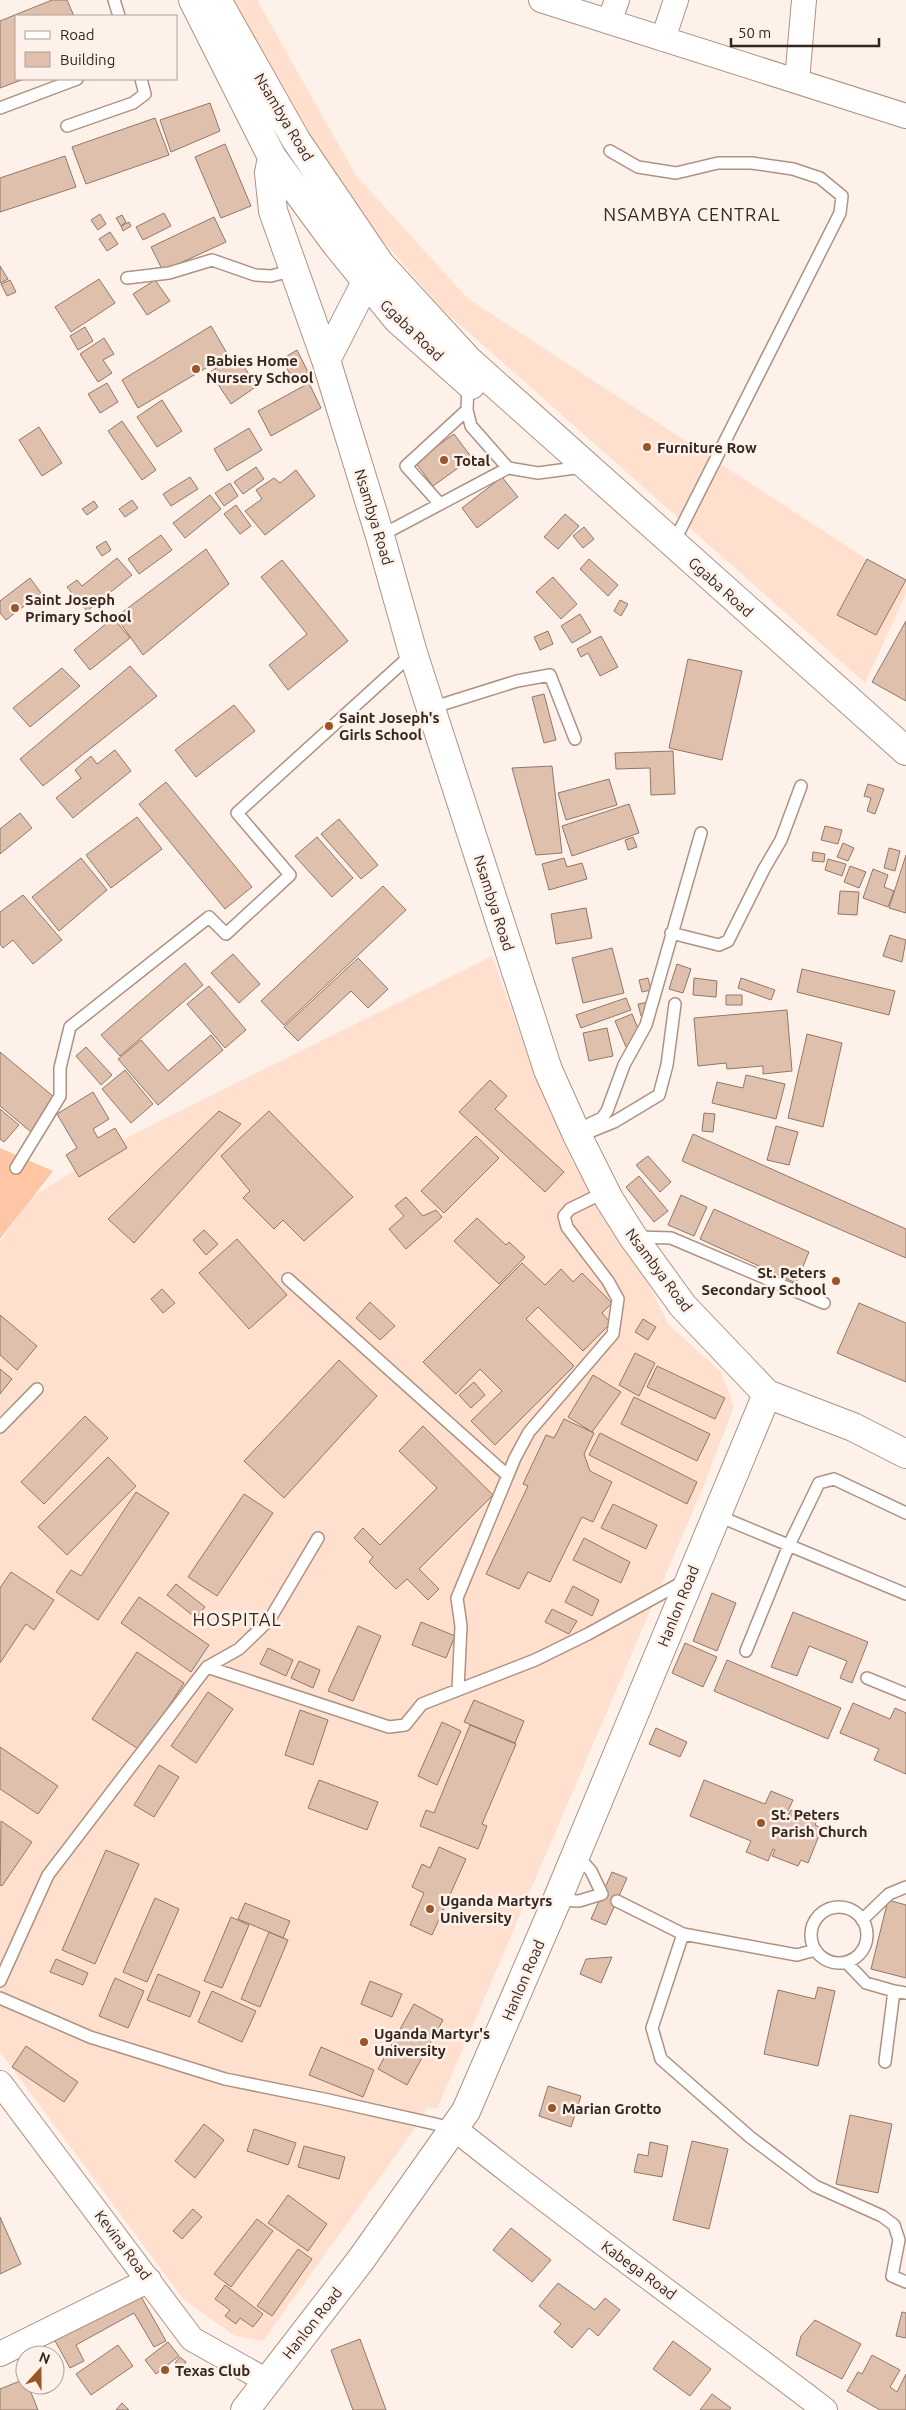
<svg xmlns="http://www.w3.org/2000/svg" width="906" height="2410" font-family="Ubuntu,sans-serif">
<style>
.built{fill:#ffe0ce}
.green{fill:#fec6a4}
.building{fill:#dec0ad;stroke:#937766}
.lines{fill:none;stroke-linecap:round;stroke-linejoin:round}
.lane-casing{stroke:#af9281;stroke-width:14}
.street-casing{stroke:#af9281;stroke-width:26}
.secondary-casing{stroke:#af9281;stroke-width:30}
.lane{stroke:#fff;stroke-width:11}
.street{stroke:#fff;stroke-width:24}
.secondary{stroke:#fff;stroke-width:28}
.poi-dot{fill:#9a5627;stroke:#fef1e9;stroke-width:2}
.labels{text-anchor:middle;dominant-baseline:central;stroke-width:5;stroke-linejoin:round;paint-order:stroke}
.street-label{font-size:15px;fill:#332720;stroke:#fef1e9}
.poi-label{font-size:15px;font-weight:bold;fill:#332720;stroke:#fef1e9;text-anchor:start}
.quarter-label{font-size:18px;letter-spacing:1px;fill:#332720;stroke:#fef1e9}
</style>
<rect width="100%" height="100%" fill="#fef1e9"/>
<path class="built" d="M228 0H257L355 174 467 298 906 585V594L865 683 442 309 332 182Z
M492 956 532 1067 570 1157 598 1207 640 1268 669 1325 721 1372 734 1406 704 1485 437 2109 427 2107 413 2131 263 2341 235 2336 184 2300 0 2052V1242L32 1197 134 1134Z"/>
<path class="green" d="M0 1148 53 1171 0 1239Z"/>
<path class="building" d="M52 0H67L74 16H16V79H24L0 88V21Z
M210 103 220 131 171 152 160 120Z
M155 118 169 155 86 184 72 147Z
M225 144 251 206 221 218 195 157Z
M65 156 76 187 0 212V178Z
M164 213 171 226 143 240 136 227Z
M100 214 106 224 98 230 91 220Z
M122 215 126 222 121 226 116 218Z
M214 217 226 242 163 271 151 247Z
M129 222 131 226 123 231 121 226Z
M110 232 118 244 107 251 99 239Z
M0 266 8 279 0 283Z
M99 279 115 303 71 332 55 307Z
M10 280 16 292 7 296 1 284Z
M155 280 170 301 147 315 133 294Z
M211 326 228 355 138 408 122 380Z
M85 327 93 341 78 350 70 336Z
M104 338 114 354 103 360 112 373 98 382 80 354Z
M297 350 308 372 293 380 282 359Z
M236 355 257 386 231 404 210 372Z
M107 383 118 402 100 413 88 394Z
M309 383 321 408 271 436 258 411Z
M162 400 182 431 157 447 137 417Z
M122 421 156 470 142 480 108 431Z
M39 427 62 463 42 476 19 440Z
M249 428 262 450 227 471 214 449Z
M454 434 472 458 433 486 415 462Z
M256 467 264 479 243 494 234 482Z
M296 470 315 496 265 535 245 511 262 499 256 490 274 478 280 483Z
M190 477 198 489 171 506 163 494Z
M502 477 518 497 477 528 462 508Z
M230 483 238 496 224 506 215 493Z
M210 495 221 509 185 538 173 523Z
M132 500 138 508 125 517 119 509Z
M94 501 98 507 87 515 82 509Z
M236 505 251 526 240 534 224 514Z
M565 514 579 526 558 549 544 537Z
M584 527 594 539 583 548 573 536Z
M161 535 172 550 139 574 128 559Z
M106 541 111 550 102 556 96 547Z
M206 549 229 584 143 655 116 617Z
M117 558 132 575 87 611 67 587 77 580 82 586Z
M589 559 618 585 608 596 580 569Z
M867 559 906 580 876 635 837 615Z
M282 560 348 641 288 690 269 665 307 634 261 577Z
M553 577 577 604 561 619 536 592Z
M30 578 41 593 6 620 0 613V601Z
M620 600 628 604 621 616 614 611Z
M580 614 591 632 572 643 561 626Z
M113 618 130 638 90 670 74 650Z
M906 621V701L872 682Z
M548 631 553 644 540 650 534 637Z
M601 636 618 667 600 676 588 653 581 657 577 649Z
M688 659 742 671 722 760 669 748Z
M130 666 157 696 43 786 20 759Z
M62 668 80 686 30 727 13 708Z
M544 694 556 740 544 743 532 697Z
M234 705 255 731 196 777 175 750Z
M115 750 131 771 73 818 56 798 81 778 75 770 91 756 97 764Z
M673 751 675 794 651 795 650 768 616 769 615 753Z
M552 766 562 853 536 855 512 768Z
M609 779 617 805 566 820 558 793Z
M166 782 252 887 225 909 139 804Z
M868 784 884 789 875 814 867 811 871 798 864 796Z
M629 804 639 833 572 856 562 826Z
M20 813 32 828 0 854V829Z
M137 817 162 849 111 888 86 855Z
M339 819 378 865 361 879 321 834Z
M825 826 842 830 838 844 821 840Z
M317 837 353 878 332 897 295 856Z
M633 837 637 847 628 850 625 840Z
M843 843 854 848 848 861 837 857Z
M889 848 900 851 895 871 884 868Z
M813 852 825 854 824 862 812 861Z
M906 855V913L889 908Z
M81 858 107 890 59 931 32 897Z
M564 858 567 867 582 863 587 879 549 890 542 864Z
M828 859 846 864 842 876 825 870Z
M850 866 866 872 859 888 844 882Z
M873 869 888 875 884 887 894 891 888 907 863 898Z
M383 886 406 910 284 1025 261 1001Z
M840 891 859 892 857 915 838 914Z
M23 895 62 940 33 964 13 940 3 948 0 944V912Z
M586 908 592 938 556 944 551 914Z
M890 935 906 940 902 962 883 956Z
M612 948 624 993 583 1003 572 958Z
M233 954 260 984 239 1003 211 973Z
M358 958 388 989 368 1008 351 991 298 1041 284 1027Z
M185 963 203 985 120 1056 101 1035Z
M677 964 691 969 683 993 669 989Z
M802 969 895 991 889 1015 797 992Z
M648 978 651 990 642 992 639 980Z
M694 978 717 981 716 997 693 995Z
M741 978 775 990 771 1000 738 988Z
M209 986 246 1030 225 1048 187 1004Z
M726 995H742V1005H726Z
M626 998 631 1010 581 1028 576 1015Z
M649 1002 651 1013 641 1016 638 1004Z
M787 1010 792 1071 763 1074V1066L727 1069 726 1063 698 1066 694 1018Z
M632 1014 643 1040 626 1047 615 1021Z
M607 1028 613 1056 589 1061 583 1033Z
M807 1034 842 1043 823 1127 788 1118Z
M211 1035 223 1050 158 1105 118 1059 141 1040 168 1071Z
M86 1047 112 1075 101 1085 76 1056Z
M0 1052 54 1097 31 1132 0 1106Z
M125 1070 153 1104 131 1123 102 1089Z
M746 1075 785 1084 776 1119 712 1103 717 1082 743 1088Z
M490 1080 507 1096 495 1109 564 1172 545 1192 459 1112Z
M93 1092 109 1119 93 1129 98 1138 115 1128 127 1148 79 1177 66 1155 77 1148 57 1114Z
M0 1109 19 1125 4 1142 0 1139Z
M219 1111 241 1124 134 1243 108 1219Z
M269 1111 353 1197 304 1241 283 1220 274 1229 243 1198 250 1191 221 1156Z
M704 1113 715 1114 713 1132 702 1131Z
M776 1126 798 1132 789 1165 767 1160Z
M693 1134 906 1229V1258L682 1161Z
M476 1136 499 1158 444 1213 421 1191Z
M648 1156 671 1182 660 1192 636 1165Z
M639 1176 668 1211 654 1222 626 1187Z
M681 1195 707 1207 694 1236 668 1225Z
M406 1197 423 1216 436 1210 442 1217 406 1249 389 1229 404 1216 395 1206Z
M714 1209 809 1252 796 1283 700 1239Z
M477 1218 506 1245 509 1242 525 1257 499 1284 454 1241Z
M204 1230 218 1244 206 1255 193 1240Z
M237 1239 287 1295 249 1329 199 1273Z
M522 1263 545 1285 561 1269 573 1282 582 1273 612 1303 602 1313 611 1323 583 1351 538 1307 526 1319 574 1366 495 1445 471 1421 502 1391 480 1369 456 1394 423 1362Z
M162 1289 175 1303 163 1313 151 1299Z
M370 1302 395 1326 380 1340 356 1318Z
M859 1303 906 1323V1382L837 1353Z
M0 1315 37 1346 17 1370 0 1355Z
M643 1319 656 1327 648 1340 635 1332Z
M635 1353 655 1363 639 1396 619 1385Z
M339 1360 377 1396 284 1498 244 1461Z
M657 1366 725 1398 715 1419 647 1387Z
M0 1369 12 1379 0 1394Z
M593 1375 621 1392 592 1432 568 1417Z
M474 1382 485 1395 471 1408 459 1395Z
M634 1397 710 1434 697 1461 621 1424Z
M85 1416 108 1438 44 1504 21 1482Z
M564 1419 594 1433 584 1454 590 1471 612 1482 593 1522 582 1517 550 1582 528 1572 519 1589 486 1574 528 1486 523 1484 546 1435 554 1438Z
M423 1426 493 1495 419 1569 439 1589 428 1600 407 1579 396 1589 369 1562 373 1557 354 1538 363 1528 380 1545 437 1488 399 1451Z
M600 1433 697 1482 687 1504 589 1455Z
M108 1457 136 1486 67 1555 38 1527Z
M136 1492 169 1513 98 1620 56 1592 71 1570 81 1576Z
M244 1494 273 1513 217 1596 188 1577Z
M613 1504 657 1525 646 1549 601 1528Z
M584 1538 630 1562 621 1583 573 1560Z
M11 1572 54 1600 34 1630 26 1624 0 1663V1588Z
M176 1584 205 1607 196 1618 167 1595Z
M573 1586 599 1600 592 1616 565 1602Z
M712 1593 736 1603 717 1651 693 1641Z
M139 1597 209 1645 191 1672 121 1623Z
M552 1609 577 1621 569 1634 545 1622Z
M793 1612 868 1642 852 1683 840 1678 847 1661 809 1646 797 1676 771 1667Z
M421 1622 455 1636 446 1658 412 1645Z
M358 1626 381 1636 353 1701 328 1691Z
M685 1643 717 1657 703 1687 672 1673Z
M268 1648 293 1660 286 1676 260 1664Z
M137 1652 184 1683 140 1750 92 1719Z
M727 1660 841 1708 828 1739 714 1691Z
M299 1661 320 1670 313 1688 291 1678Z
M208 1692 233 1709 196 1763 171 1746Z
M474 1700 524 1721 515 1743 464 1722Z
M853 1703 890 1719 895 1708 906 1713V1774L874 1760 879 1749 840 1733Z
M300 1710 328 1720 313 1765 285 1755Z
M442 1722 461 1731 437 1785 418 1776Z
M470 1725 516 1744 482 1824 487 1826 478 1849 420 1826 426 1810 434 1813Z
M656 1728 687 1742 680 1757 649 1744Z
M0 1747 58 1786 38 1814 0 1789Z
M159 1765 179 1777 154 1817 134 1805Z
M319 1780 378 1802 367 1830 308 1808Z
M704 1780 765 1804 771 1791 793 1800 787 1813 789 1814 791 1810 817 1820 815 1825 822 1828 808 1863 801 1860 798 1866 772 1856 775 1850 773 1849 768 1861 746 1852 751 1841 690 1816Z
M1 1821 32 1842 2 1886 0 1885Z
M439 1847 466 1859 432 1935 410 1925 424 1893 412 1887 422 1864 430 1868Z
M106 1850 139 1864 95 1964 62 1950Z
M612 1872 627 1878 606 1925 591 1919Z
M155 1898 179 1909 147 1982 123 1972Z
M888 1900 906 1905V1978L871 1969Z
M245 1903 290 1921 283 1938 238 1919Z
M231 1917 249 1925 222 1988 204 1981Z
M269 1932 288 1940 260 2007 241 1999Z
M612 1957 601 1983 580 1974 586 1959Z
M56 1959 88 1973 83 1985 50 1972Z
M158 1974 200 1992 190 2017 147 2000Z
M115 1978 144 1991 128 2028 99 2016Z
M370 1981 402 1994 392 2017 361 2004Z
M818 1987 835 1991 818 2066 764 2054 778 1990 815 1999Z
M212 1991 256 2011 242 2042 198 2022Z
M414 2004 443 2020 407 2085 378 2069Z
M26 2046 78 2082 64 2102 12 2067Z
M321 2047 374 2070 363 2097 309 2075Z
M548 2086 581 2096 571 2127 539 2116Z
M850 2115 892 2124 878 2193 836 2184Z
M204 2124 224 2140 195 2178 175 2161Z
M254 2129 296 2143 288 2165 247 2151Z
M692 2141 728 2149 709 2229 673 2220Z
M650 2142 668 2146 662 2177 634 2172 638 2154 648 2156Z
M304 2146 345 2157 339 2179 298 2167Z
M288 2195 327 2224 308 2251 268 2223Z
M193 2209 202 2217 182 2239 173 2231Z
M0 2217 21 2264 0 2274Z
M257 2219 273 2231 231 2287 214 2274Z
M511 2228 551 2260 532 2282 493 2250Z
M298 2249 312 2259 272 2316 257 2306Z
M558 2283 595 2310 605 2298 620 2310 598 2336 589 2328 572 2348 554 2332 561 2324 539 2306Z
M225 2285 263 2314 253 2327 240 2318 236 2324 225 2316 230 2310 215 2299Z
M139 2293 166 2341 154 2347 134 2313 76 2345 84 2361 70 2368 54 2339Z
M902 2312 906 2313V2338L896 2336Z
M815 2320 861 2344 842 2379 796 2355 801 2336Z
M360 2339 386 2410H353L331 2350Z
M673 2341 711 2369 690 2396 653 2369Z
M168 2342 179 2356 156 2374 145 2360Z
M118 2345 133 2366 91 2395 76 2374Z
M872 2355 900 2370 890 2387 897 2392 906 2374V2410H880L847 2391 858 2372 862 2374Z
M180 2357 186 2362 182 2368 175 2363Z
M25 2379V2385H28L38 2410H0V2389Z
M712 2394 731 2408 729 2410H700Z
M122 2403 129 2410H116Z"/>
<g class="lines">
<g class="lane-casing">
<path id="lane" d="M114 0 119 16
M0 108 77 79
M67 126 133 103 145 94 141 79
M610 151 638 167 676 173 718 163H752L793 169 820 178 842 196 840 213 674 542
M127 278 169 273 212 260 255 275 271 276 294 270
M468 383 467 410 471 426 508 468 538 473 583 467
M440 504 406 466 467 410
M380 536 508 468
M431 708 517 681 550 675 575 739
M671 933 719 945 728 941 764 869 781 840 801 786
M575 1131 602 1118 607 1111 624 1065 646 1025 701 833
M582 1135 614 1122 659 1095 667 1065 675 1004
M16 1168 60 1096V1068L70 1027 209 917 226 934 290 875 237 813 412 654
M637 1237 671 1238 824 1303
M288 1279 507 1475
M0 1427 37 1389
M716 1515 906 1594
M746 1651 789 1545 819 1483 834 1479 906 1513
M207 1667 389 1727 405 1725 422 1704 535 1660 588 1634 683 1582
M867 1678 906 1694
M458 1689 461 1626 457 1598 515 1458 529 1432 613 1334 618 1299 608 1281 567 1227 564 1216 570 1209 605 1192
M557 1900 579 1901 602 1894 591 1871 577 1855
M617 1901 683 1934 797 1955 815 1950
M811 1935a28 28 0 1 1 56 0a28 28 0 1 1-56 0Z
M862 1920 889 1894 906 1887
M683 1934 652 2028 661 2059 750 2137 815 2186 882 2216 894 2225 899 2240 892 2276 906 2282
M846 1962 866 1983 894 1991 885 2062
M0 1981 48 1875 207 1667 239 1649 270 1619 318 1538
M894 1991 906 1993
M0 1998 90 2037 225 2079 324 2099 453 2128"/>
</g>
<g class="street-casing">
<path id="street" d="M541 0 906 116
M609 22 617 0
M663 39 676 0
M797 81 804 0
M0 2083 192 2339 267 2381
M455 2129C576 2226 702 2316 825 2410
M0 2354 149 2280"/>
</g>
<g class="secondary-casing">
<path id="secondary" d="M193 0 272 157 336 244 397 319 471 385
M217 0 296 140 380 264 468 360 906 751
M272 157 269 173 273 211 326 360 380 536 413 653 548 1070 578 1137 609 1199 633 1237 683 1306 767 1394 853 1427 906 1454
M326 360 366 282 376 269
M245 2410 360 2261 466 2111 557 1900 767 1394"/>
</g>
<use href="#lane" class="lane"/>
<use href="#street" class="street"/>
<use href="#secondary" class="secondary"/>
</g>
<g class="poi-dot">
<circle cx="196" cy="369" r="5"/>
<circle cx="647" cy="447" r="5"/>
<circle cx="444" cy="460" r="5"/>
<circle cx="15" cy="608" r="5"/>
<circle cx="329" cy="726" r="5"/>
<circle cx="836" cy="1281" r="5"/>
<circle cx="761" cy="1823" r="5"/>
<circle cx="430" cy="1909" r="5"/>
<circle cx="364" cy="2042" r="5"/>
<circle cx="552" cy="2108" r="5"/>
<circle cx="165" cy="2370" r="5"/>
</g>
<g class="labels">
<g class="street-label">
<text transform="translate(284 117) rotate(59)">Nsambya Road</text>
<text transform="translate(412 330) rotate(44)">Ggaba Road</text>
<text transform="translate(374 517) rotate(73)">Nsambya Road</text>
<text transform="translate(721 587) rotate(42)">Ggaba Road</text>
<text transform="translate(494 903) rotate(72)">Nsambya Road</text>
<text transform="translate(659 1270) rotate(53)">Nsambya Road</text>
<text transform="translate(678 1606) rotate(-68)">Hanlon Road</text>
<text transform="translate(523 1980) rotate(-67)">Hanlon Road</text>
<text transform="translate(123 2245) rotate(53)">Kevina Road</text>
<text transform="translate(639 2270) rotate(36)">Kabega Road</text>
<text transform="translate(312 2323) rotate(-52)">Hanlon Road</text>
</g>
<g class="poi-label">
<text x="206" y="360">Babies Home<tspan x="206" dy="17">Nursery School</tspan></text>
<text x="657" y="447">Furniture Row</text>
<text x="454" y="460">Total</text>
<text x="25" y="599">Saint Joseph<tspan x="25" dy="17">Primary School</tspan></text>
<text x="339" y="717">Saint Joseph's<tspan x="339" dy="17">Girls School</tspan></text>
<text x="826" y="1272" text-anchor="end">St. Peters<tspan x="826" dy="17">Secondary School</tspan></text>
<text x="771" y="1814">St. Peters<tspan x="771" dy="17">Parish Church</tspan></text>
<text x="440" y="1900">Uganda Martyrs<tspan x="440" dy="17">University</tspan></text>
<text x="374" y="2033">Uganda Martyr's<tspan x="374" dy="17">University</tspan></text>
<text x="562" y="2108">Marian Grotto</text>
<text x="175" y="2370">Texas Club</text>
</g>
<g class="quarter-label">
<text x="692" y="214">NSAMBYA CENTRAL</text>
<text x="237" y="1619">HOSPITAL</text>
</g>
</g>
<rect x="15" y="15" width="162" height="65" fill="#fef1e9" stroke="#ada099"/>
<rect x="25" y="31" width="25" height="8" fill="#ffffff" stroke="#ada099"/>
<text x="60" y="40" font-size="15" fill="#332720">Road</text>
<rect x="25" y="52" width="25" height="15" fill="#dec0ad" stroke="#ada099"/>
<text x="60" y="65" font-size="15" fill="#332720">Building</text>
<g transform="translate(40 2370) rotate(21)"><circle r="24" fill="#fef1e9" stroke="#ada099"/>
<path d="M0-4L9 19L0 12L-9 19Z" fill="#9a5627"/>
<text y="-8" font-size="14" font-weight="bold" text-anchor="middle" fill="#332720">N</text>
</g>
<path d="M731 38v8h148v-8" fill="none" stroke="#332720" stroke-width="2.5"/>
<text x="738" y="38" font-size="15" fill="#332720" stroke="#fef1e9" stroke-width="4" paint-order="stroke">50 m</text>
</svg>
